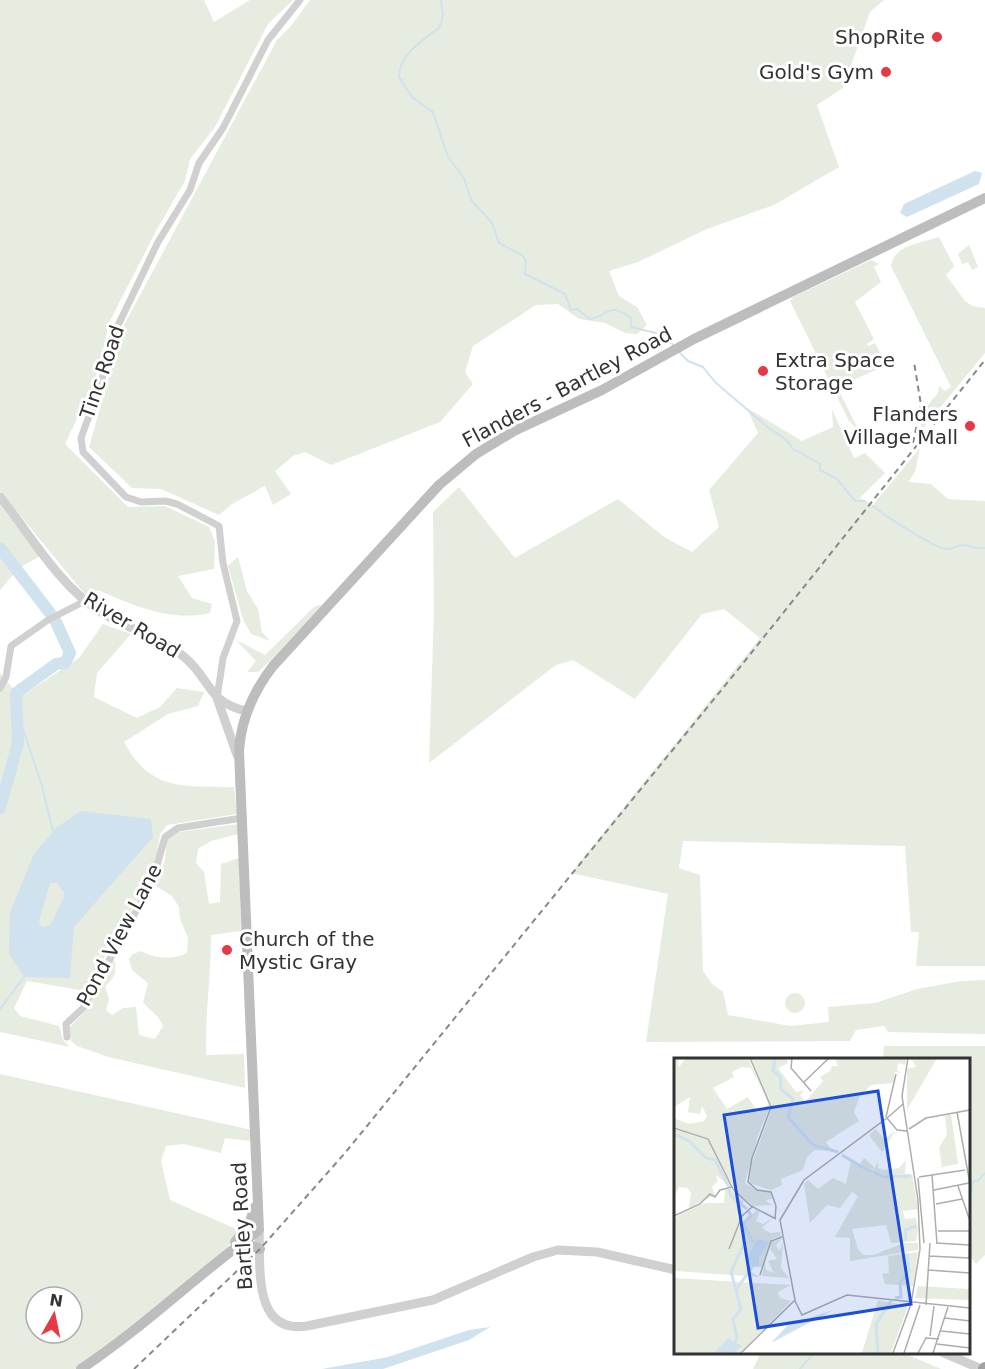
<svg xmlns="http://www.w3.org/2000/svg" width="985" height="1369" font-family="'DejaVu Sans',sans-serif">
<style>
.green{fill:#e6ecdf;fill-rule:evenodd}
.water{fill:#cfe2ee;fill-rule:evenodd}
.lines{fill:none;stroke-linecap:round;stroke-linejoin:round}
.stream{stroke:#cfe2ee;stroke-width:2}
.river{stroke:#cfe2ee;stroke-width:12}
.minor{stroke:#d0d0d0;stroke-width:7}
.tertiary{stroke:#d0d0d0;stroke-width:9}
.secondary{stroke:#bdbdbd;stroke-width:10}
.trunk{stroke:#a2a2a2;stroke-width:12}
.rail{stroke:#888;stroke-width:2;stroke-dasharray:6 4.5;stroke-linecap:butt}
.poi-dot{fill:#e63946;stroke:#fff;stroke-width:2}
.labels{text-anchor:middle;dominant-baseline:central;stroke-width:6;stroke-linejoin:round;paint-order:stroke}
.poi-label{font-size:20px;fill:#333;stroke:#fff;text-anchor:end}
.street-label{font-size:20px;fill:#333;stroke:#fff}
.inset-river{fill:none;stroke:#cfe2ee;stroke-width:3}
.inset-road{fill:none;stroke:#adadad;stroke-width:1.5}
.view{fill:#1d4ed8;fill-opacity:0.15;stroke:#1d4ed8;stroke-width:3}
.inset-edge{fill:none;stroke:#333;stroke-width:3}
</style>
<rect width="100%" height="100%" fill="#fff"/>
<path class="green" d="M0 0H204L214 22 250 0H293L268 24 215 127 190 159 185 181 156 231 110 321 95 381 65 444 128 507 165 506 209 527 215 541 214 569 178 576 192 598 212 604 210 613C171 622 134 606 98 590L88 598 0 491Z
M310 0H884L870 12 843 88 817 105 839 167 774 205 707 229 638 262 609 271 619 296 637 307 647 325 637 334 625 333 605 323 579 319 558 304 536 305 473 346 465 372 473 384 440 422 331 465 305 452 293 456 275 471 291 494 273 505 265 486 232 504 219 515 161 489 132 488 89 447 124 325 277 40 291 26Z
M939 237 954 266 946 275 965 301 972 306 985 308V353L920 432 923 411 938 393 939 386 945 391 951 387 891 266C894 245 921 243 939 237Z
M969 245 978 267 972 270 968 262 962 264 958 254Z
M871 260 879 264 874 267 881 282 855 302 874 339 867 344 868 346 875 343 887 365 837 387 859 431 849 421 790 301 793 297Z
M747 408 802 441 833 427 832 409 854 458 865 453 885 473 860 498 873 505 920 448 915 472 908 482 931 484 948 499 985 501V966H916L919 932H911L905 846 683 841 679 868 700 875 703 971 712 984 723 992 728 1015 791 1026 829 1022 828 1007 875 1003 917 989 961 981 985 980V1034L888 1032 884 1026 856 1030 850 1041 646 1042 668 894 571 873 760 638 724 609 702 614 635 699 573 660 556 665 429 763 434 611 433 512 459 487 515 558 618 499 664 537 692 552 719 527 709 490 758 433Z
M0 505 40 556 19 568 0 590Z
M238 557 247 591 258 609 262 632 270 641 251 634 243 619 228 566Z
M323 604 271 660 258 672H247L256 661 236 640 265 655 314 607Z
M103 624 131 634 97 673 94 697 137 718 160 707 177 688 204 692 198 706 168 714 124 742C151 792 184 786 234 787L237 814 167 825 160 834 156 862 147 883 85 991 27 981 14 1008 20 1016 59 1026 63 1040 70 1047 0 1032V673L20 697 79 658Z
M238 824V834L211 841 198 849 196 863 204 872 209 904 220 902 221 864 239 858 241 931 211 935C211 976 205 1015 206 1055L244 1054 245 1088 108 1057 77 1046 71 1041 69 1028 85 1011 113 957C118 971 115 977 105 987L109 999 106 1010 112 1015 123 1008 136 1007 139 1035 155 1039 163 1026 158 1017 143 1003 148 983 132 970 129 959 133 954 141 951C156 959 172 960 187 953L188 938 180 919 179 907 172 896 156 886 165 859 167 839 179 832Z
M785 1003a10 10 0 1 1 20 0a10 10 0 1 1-20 0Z
M884 1046H985V1255L976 1264 968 1253V1060H883Z
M0 1074 252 1130 251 1141 225 1138 221 1153 184 1144 166 1146 161 1161 170 1200 234 1228 237 1233 228 1247 158 1307 75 1369H0ZM36 1297H72V1333H36Z
M761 1352 904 1353 941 1369H753Z"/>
<path class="water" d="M975 171 982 173 979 184 907 217 900 213 904 204Z
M81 811 151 819 153 837 74 927 70 978 24 977 9 954 10 912 34 854 56 828ZM50 883H57L64 892V897L51 924 45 927 41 926 39 921Z
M490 1327 469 1340 383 1369H322L388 1357 469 1330Z"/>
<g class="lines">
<path class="stream" d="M441 0 443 16 439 28C423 40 399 54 399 77L413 98 433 112 448 157 464 178 471 200 492 223 499 243 523 256 526 261 525 274 565 294 571 310 577 309 590 319C609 316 608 301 631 318V327L664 335 674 346
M679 352 688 361 703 367 715 382 771 430C779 434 788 439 792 448L820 464V470L837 479 855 501H865
M873 506C884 515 933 547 945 549 952 550 956 545 962 545 971 545 976 550 985 548
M18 714 42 786 53 831
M0 1009 24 977
M968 1194 972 1192V1182L979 1180 985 1173
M800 1369 815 1352"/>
<path class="river" d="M0 548 50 613
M0 808 18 743 16 693 56 664 65 663 70 653 56 622"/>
<path class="minor" d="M0 688 6 677 11 646 48 620 85 601
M217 698 223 658 237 621 223 563 219 526 177 504 165 501 141 502 126 497 83 452 81 438 101 383 111 340 158 242 190 190 199 163 223 128 268 40 300 0
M67 1037 66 1024 83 1008 153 880 165 837 178 828 242 818"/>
<path class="tertiary" d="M0 497C30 534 58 584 99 611 125 628 158 636 183 656 211 678 206 702 246 711
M217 698 237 755
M259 1230C261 1267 252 1334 307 1326L433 1300 533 1257 558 1250 597 1252 676 1270
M942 1352 981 1369"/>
<path class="secondary" d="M235 1242 249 1224 255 1207
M238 1246 247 1244 260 1249
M81 1369C144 1327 198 1274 259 1230L239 751C241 719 253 692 273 666L439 485 476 454 514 431 602 390 694 339 985 198"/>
<path class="trunk" d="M984 1369 985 1368"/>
<path class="rail" d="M913 443 921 405 914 362
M134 1369 260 1249 345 1153 736 672 985 360"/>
</g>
<g class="poi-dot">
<circle cx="937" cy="37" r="6"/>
<circle cx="886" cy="72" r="6"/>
<circle cx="763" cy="371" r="6"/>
<circle cx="970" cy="426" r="6"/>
<circle cx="227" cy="950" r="6"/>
</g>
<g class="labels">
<g class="poi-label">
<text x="925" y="37">ShopRite</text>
<text x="874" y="72">Gold's Gym</text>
<text x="775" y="360" text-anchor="start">Extra Space<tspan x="775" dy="23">Storage</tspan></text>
<text x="958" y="414">Flanders<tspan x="958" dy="23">Village Mall</tspan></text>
<text x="239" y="939" text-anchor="start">Church of the<tspan x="239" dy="23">Mystic Gray</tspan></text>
</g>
<g class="street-label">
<text transform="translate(102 372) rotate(-71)">Tinc Road</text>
<text transform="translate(567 387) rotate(-28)">Flanders - Bartley Road</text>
<text transform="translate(132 625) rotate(31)">River Road</text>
<text transform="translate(119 935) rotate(-62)">Pond View Lane</text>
<text transform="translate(242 1226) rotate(-93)">Bartley Road</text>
</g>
</g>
<g transform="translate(674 1058)">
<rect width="296" height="296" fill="#fff"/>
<path d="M0 0H4L5 9 12 0H74L96 49 84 77 71 125 83 133 96 134 98 140 92 143 98 147 79 148 61 132 33 80 0 69V51V60L15 66 30 63 33 58 28 48 26 56 14 54 16 39 0 49ZM68 9 77 10 95 46 84 55 74 39 53 51 39 30 60 19 58 14ZM77 0 113 1 114 5 104 10 122 34 130 32 126 37 131 44 149 23 146 19 156 13 158 8H164L161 0H233L231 7 224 5 223 12 227 15 221 14 219 25 197 27 186 38 180 54 185 63 152 84 158 93 141 92 133 99 129 112 107 121 108 127 97 132 75 125 78 105 98 50ZM237 0H263L233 52V11L242 9ZM277 56 284 106 262 110 268 108 265 90 273 76 271 58ZM0 71 34 82 57 129 42 117 44 123 38 129 41 137 15 150 17 135 13 130 5 129 0 139ZM202 71 210 81 221 73 204 102 208 94 195 77ZM190 100 200 109 198 114 204 104V110L210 112 225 110 232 102 231 116H238L244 151 229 153 231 161 242 160 244 171 242 183 217 185 212 167 178 171 184 191 189 197H199L230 185H244V192L176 203V180L161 179 184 138 178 134 166 150 153 147 136 165 130 126 134 122 144 131 159 120 172 126 177 102 186 106ZM57 131 70 143 63 158 71 165 82 152 86 153 82 163 89 166 99 160 88 170 96 175 106 174 107 178 98 181 88 209H79L77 214 87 219 0 213V160L30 145H50L51 132ZM108 181 102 187 105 193 109 185 107 210 115 220 88 218 91 203 92 212 100 215 94 203 103 201 96 191 97 184ZM244 194 239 228 211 226 208 216 215 215 214 198ZM0 220 117 227 104 234 106 240 117 243 67 295H0ZM244 228 295 231V242L241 240ZM204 242 234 248 217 295H188Z" fill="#e6ecdf" fill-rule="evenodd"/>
<path d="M83 181 95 184 85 200V208L78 209 74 199ZM159 252 99 284H98L113 268ZM54 280 68 288 60 295H40Z" fill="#cfe2ee"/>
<path class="inset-river" d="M101 0 99 13 106 18 107 31 119 41 114 59 139 87 164 94M0 76 15 83 32 100 41 102 55 129M168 97 197 114M199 114 210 119 237 118M55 131 57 138 73 151M71 168 79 185M232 183 231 172 242 168M62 232 78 209M221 240 227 239 226 225 235 213 233 195M60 286 63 280 59 261 67 251 57 214 69 188 70 165 77 157 74 153M204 295 202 266 217 243"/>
<path class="inset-road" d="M76 0 97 49 78 100 74 124 83 132 97 134 102 148 101 161M118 0 117 10 137 33M129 25 155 0M283 54 296 126M212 59 222 16M213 60 229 46M0 70 34 81 59 131 77 148 102 161M235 71 252 60 296 52M258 117 263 186M245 119 291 112M244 120 250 185M284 128 296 163M260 132 295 125M262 146 288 141M0 158 26 146 36 136 41 139 46 132 58 129M264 173H295M262 185 295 187M55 191 68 158 78 149M255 198 295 200M295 201 296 166M254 212 296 215M86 217 97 183 108 179M121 243 128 257 173 237 296 250M252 247 256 185M271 260 296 263M267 273 296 276M256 278 260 248M263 286 296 290M67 295 121 242 106 162 130 122 213 60 223 72 233 73M219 295 237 246 246 191 244 142 228 38 234 0M230 295 246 247M244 295 252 280 265 281M259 295 274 249"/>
<path class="view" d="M204 33 237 246 84 270 50 57Z"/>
<rect width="296" height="296" class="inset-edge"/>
</g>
<g transform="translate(54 1315) rotate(9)"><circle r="28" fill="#ffffff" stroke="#adadad" stroke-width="1.5"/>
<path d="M0-4.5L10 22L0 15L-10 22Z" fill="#e63946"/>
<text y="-9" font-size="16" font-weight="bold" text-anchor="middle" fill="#333333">N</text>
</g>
</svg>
